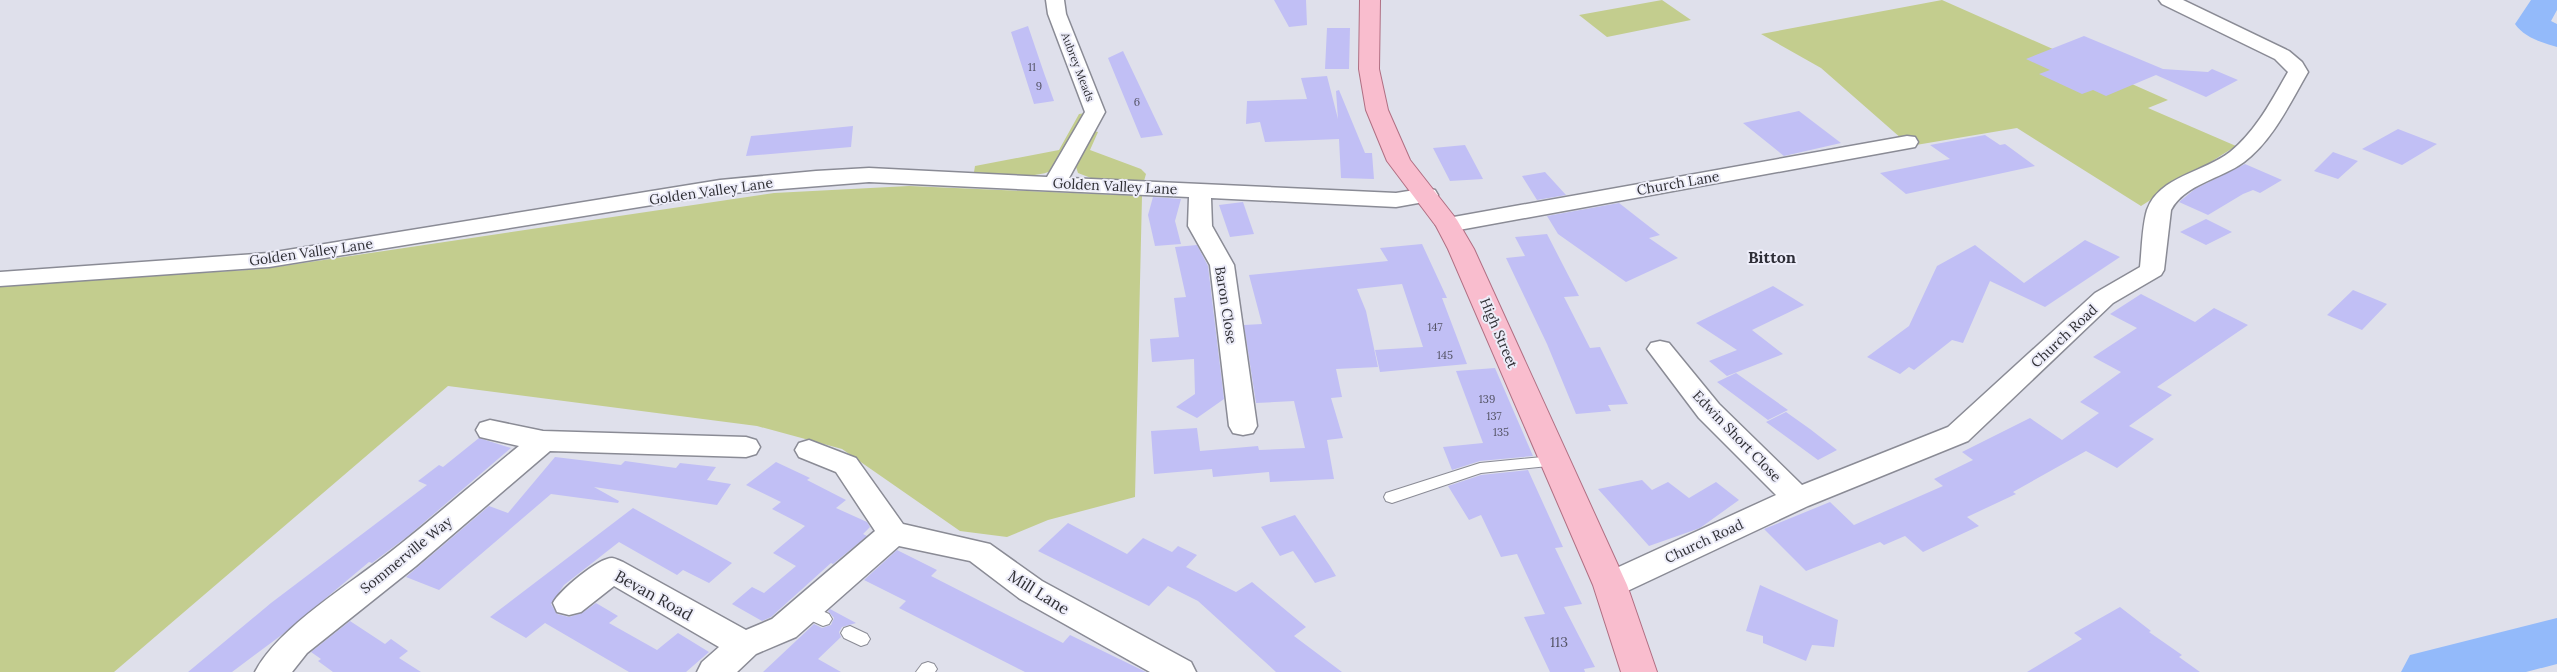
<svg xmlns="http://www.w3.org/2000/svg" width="2557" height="672" font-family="Lora,serif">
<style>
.green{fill:#c3cd8e}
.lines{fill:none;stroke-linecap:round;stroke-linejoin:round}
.river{fill:#93bafa;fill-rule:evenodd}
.building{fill:#c1bff5}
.lane-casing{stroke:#8a8b95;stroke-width:2}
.street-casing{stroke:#8a8b95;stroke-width:3}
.primary-casing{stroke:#b06f83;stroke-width:2}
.lane{fill:#fff;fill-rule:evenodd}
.street{fill:#fff;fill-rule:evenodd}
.primary{fill:#f9bdce;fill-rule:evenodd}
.labels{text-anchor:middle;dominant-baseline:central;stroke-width:4;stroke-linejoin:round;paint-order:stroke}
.number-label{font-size:11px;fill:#545364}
.far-street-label{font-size:11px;fill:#2f2f34;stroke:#ededf9}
.street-label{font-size:14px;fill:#2f2f34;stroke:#ededf9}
.near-number-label{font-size:14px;fill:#545364}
.quarter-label{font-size:16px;font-weight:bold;fill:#2e2e37;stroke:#ededf9}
.near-street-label{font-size:16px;fill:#2f2f34;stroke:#ededf9}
</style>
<rect width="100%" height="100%" fill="#dfe0eb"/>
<path class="green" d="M1662 0 1691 20 1607 37 1579 15Z
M1942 0 2168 100 2148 108 2236 146 2141 206 2017 128 1910 146 1821 68 1761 34Z
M1086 113C1078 129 1071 148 1061 163 1047 183 996 174 974 172L975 166 1059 150 1079 114Z
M1094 131 1098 132 1090 150 1141 169 1146 174 1144 181 1091 178 1078 173 1076 167Z
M909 186 1142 196 1135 497 1048 520 1007 537 960 531 842 449 757 426 448 386 114 672H0V285L263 269 774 193Z"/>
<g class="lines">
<path class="river" d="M2531 0H2557V10L2551 21 2557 24V47C2542 43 2524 37 2515 24Z
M2557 618V664L2526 672H2401L2410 655Z"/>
</g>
<path class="building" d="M1274 0H1306L1307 25 1289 27Z
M1028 26 1044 73 1054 101 1034 104 1011 32Z
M1327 28H1350L1349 69H1325Z
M2084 36 2163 69 2208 72 2212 69 2238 80 2206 97 2156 75 2106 96 2093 90 2082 94 2039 74 2050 70 2026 59Z
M1123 51 1163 135 1141 138 1108 58Z
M1327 76 1338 119 1336 91 1339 90 1365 153H1372L1374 179 1341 178 1339 139 1265 142 1260 122 1246 124 1247 101 1307 99 1301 78Z
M1799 111 1841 143 1784 156 1743 123Z
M853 126 851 147 746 156 751 136Z
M2398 129 2437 144 2402 165 2362 149Z
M1985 135 2000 145 2005 144 2035 166 1906 194 1880 173 1950 159 1930 145Z
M1465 145 1483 179 1450 181 1433 148Z
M2333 152 2358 161 2338 179 2314 171Z
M2245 164 2282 180 2260 193 2253 190 2243 194 2208 215 2179 202 2195 189Z
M1545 172 1566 195 1537 200 1522 176Z
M1153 197 1181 199 1175 221 1181 244 1155 246 1148 215Z
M1243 202 1254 234 1230 237 1219 205Z
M1619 203 1660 235 1649 238 1678 258 1626 282 1558 234 1547 216Z
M2206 219 2232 232 2206 245 2180 232Z
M1547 234 1579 296 1564 297 1590 348 1600 347 1628 404 1608 405 1611 411 1576 414 1547 344 1506 258 1525 256 1515 237Z
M2085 240 2120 257 2045 307 1990 281 1963 343 1952 340 1914 370 1909 367 1900 374 1867 357 1909 326 1937 266 1975 245 2024 283Z
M1422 244 1447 298H1442L1467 364 1380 372 1375 350 1423 347 1402 284 1357 289 1366 311 1378 367 1336 369 1342 397 1331 398 1343 438 1327 440 1334 479 1270 482 1269 472 1213 477 1212 469 1154 474 1151 431 1197 428 1200 451 1258 446 1259 450 1305 448 1294 401 1256 403 1244 325 1262 324 1249 275 1388 261 1380 248Z
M1197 245 1208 266 1224 399 1197 418 1176 407 1195 394 1194 359 1152 362 1150 339 1179 337 1174 298 1186 297 1175 247Z
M1773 286 1804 305 1752 330 1783 354 1727 376 1709 361 1737 350 1696 323Z
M2353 290 2387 304 2362 330 2327 315Z
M2141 294 2195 322 2214 308 2248 325 2157 387 2172 395 2129 426 2154 439 2117 468 2086 451 2013 492 2016 494 1967 517 1979 526 1923 552 1905 536 1884 545 1880 542 1806 571 1764 529 1830 502 1854 525 1943 486 1934 479 1973 460 1962 452 2030 418 2062 440 2099 413 2080 402 2121 372 2093 357 2137 328 2110 314Z
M1495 368 1533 456 1480 461 1452 470 1443 447 1483 443 1456 371Z
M1736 373 1788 410 1768 420 1717 382Z
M1786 412 1810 429 1837 450 1818 460 1766 422Z
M479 438 511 448 408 536 372 563 369 562 283 634 232 672H188L271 603 427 485 418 481 439 465 443 467Z
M555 457 621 465 625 461 676 468 680 463 716 467 707 480 731 484 717 505 594 487 619 501 618 503 551 494 439 590 406 577 489 506 508 513Z
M776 462 810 478 807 480 846 500 836 508 867 522 870 527 863 534 867 536 833 564 831 563 771 617 762 621 732 604 752 587 764 593 796 566 773 553 805 526 772 509 781 502 746 485Z
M1528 470 1563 547 1555 548 1582 604 1564 607 1595 667 1584 669 1585 672H1550L1524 617 1545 614 1517 554 1501 557 1481 515 1469 520 1448 486 1481 475Z
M1642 480 1652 490 1668 482 1689 498 1716 482 1739 500 1700 528 1649 546 1598 489Z
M633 508 732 563 709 583 683 570 677 575 619 542 564 585 551 604 557 614 569 617 582 613 596 603 618 616 609 623 657 650 678 633 709 652 686 672H629L545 623 526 638 490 617Z
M1295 515 1330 566 1336 576 1315 583 1293 551 1280 556 1261 527Z
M1068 523 1127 554 1143 538 1172 552 1178 546 1197 555 1186 567 1236 592 1252 582 1306 627 1294 636 1342 672H1276L1198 601 1168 586 1149 606 1038 551Z
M897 550 937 570 931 576 1063 643 1070 635 1146 672H1025L899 608 906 601 864 580Z
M1760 585 1838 620 1834 647 1812 645 1806 661 1763 643V636L1746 631Z
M2120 607 2151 631 2149 632 2182 655 2179 657 2200 672H2027L2082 639 2074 633Z
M830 609 856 623 842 627 839 632 841 637 818 659 841 672H763L814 624 822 628 831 625 834 618 828 611Z
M350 621 385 644 391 639 408 651 399 658 421 672H333L318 661 321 659 311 652Z"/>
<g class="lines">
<g class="lane-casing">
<path id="lane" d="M1553 456 1558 457 1561 461 1558 465 1481 473 1392 503 1386 501 1384 497 1386 493 1480 463Z
M805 603 829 614 832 619 829 624 823 626 799 615 796 610 799 605Z
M850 626 867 634 870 639 867 644 861 646 844 638 841 633 844 628Z
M928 662 934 664 937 669 935 672H916L922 664Z"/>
</g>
<g class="street-casing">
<path id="street" d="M1046 0H1064L1066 14 1105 112 1069 178 1396 193 1427 188 1435 190 1438 195 1435 200 1396 207 1211 198 1212 226 1234 265 1257 426 1253 433 1243 435 1233 433 1229 426 1210 265 1188 226 1189 197 869 182 720 194 269 267 0 286V272L269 253 720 180 816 171 869 168 1047 177 1085 112 1048 14Z
M2159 0H2183L2289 51 2302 62 2308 72C2290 103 2273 140 2244 162 2221 179 2185 184 2171 210L2164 270 2161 275 2113 303 1968 441 1808 506 1621 594 1610 597 1599 594 1594 585 1599 576 1776 495 1699 418 1647 349 1651 343 1660 341 1669 343 1719 404 1802 485 1948 427 2095 293 2140 267C2142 249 2142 227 2147 210 2159 176 2205 172 2230 152 2256 131 2272 100 2288 72L2275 59 2162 4Z
M1907 136 1915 137 1918 142 1915 147 1448 232 1440 230 1436 225 1440 220 1448 218Z
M490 420 543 431 746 437 756 440 760 447 756 454 746 457 550 451 416 566 307 653 292 672H255C278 627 352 583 393 550 436 516 477 480 519 446L480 437 476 430 480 423Z
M809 440 856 458 903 524 990 544 1042 581 1191 662 1196 672H1150L1020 599 970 561 899 546 796 637 756 654 737 672H697L702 662 719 647 614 586 581 612 569 615 557 612 553 603C559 591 598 558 612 558 615 558 620 561 623 562L746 630 772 619 875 531 836 472 799 457 795 450 799 443Z"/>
</g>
<g class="primary-casing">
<path id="primary" d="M1360 0H1380L1379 69 1388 110 1410 160 1457 220 1474 249 1627 585 1657 672H1621L1593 585 1448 249 1436 226 1387 161 1366 110 1359 69Z"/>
</g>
<use href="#lane" class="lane"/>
<use href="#street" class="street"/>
<use href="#primary" class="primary"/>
</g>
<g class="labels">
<g class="number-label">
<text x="1032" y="67">11</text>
<text x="1039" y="86">9</text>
<text x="1137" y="102">6</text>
<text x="1435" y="327">147</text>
<text x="1445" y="355">145</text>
<text x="1487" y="399">139</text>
<text x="1494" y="416">137</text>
<text x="1501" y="432">135</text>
</g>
<g class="far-street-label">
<text transform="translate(1078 67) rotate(69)">Aubrey Meads</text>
</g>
<g class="street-label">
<text transform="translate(1678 183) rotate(-10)">Church Lane</text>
<text transform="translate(1115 186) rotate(3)">Golden Valley Lane</text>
<text transform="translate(711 191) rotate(-8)">Golden Valley Lane</text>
<text transform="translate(311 252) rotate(-8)">Golden Valley Lane</text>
<text transform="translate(1226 305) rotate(81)">Baron Close</text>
<text transform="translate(1499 333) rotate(67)">High Street</text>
<text transform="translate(2064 336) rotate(-43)">Church Road</text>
<text transform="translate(1737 436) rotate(46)">Edwin Short Close</text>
<text transform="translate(1704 541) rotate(-25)">Church Road</text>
<text transform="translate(406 555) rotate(-39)">Sommerville Way</text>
</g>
<g class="near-number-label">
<text x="1559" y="642">113</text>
</g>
<g class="quarter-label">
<text x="1772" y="257">Bitton</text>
</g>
<g class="near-street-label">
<text transform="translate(1039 592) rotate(32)">Mill Lane</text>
<text transform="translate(654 595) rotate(29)">Bevan Road</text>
</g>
</g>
</svg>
